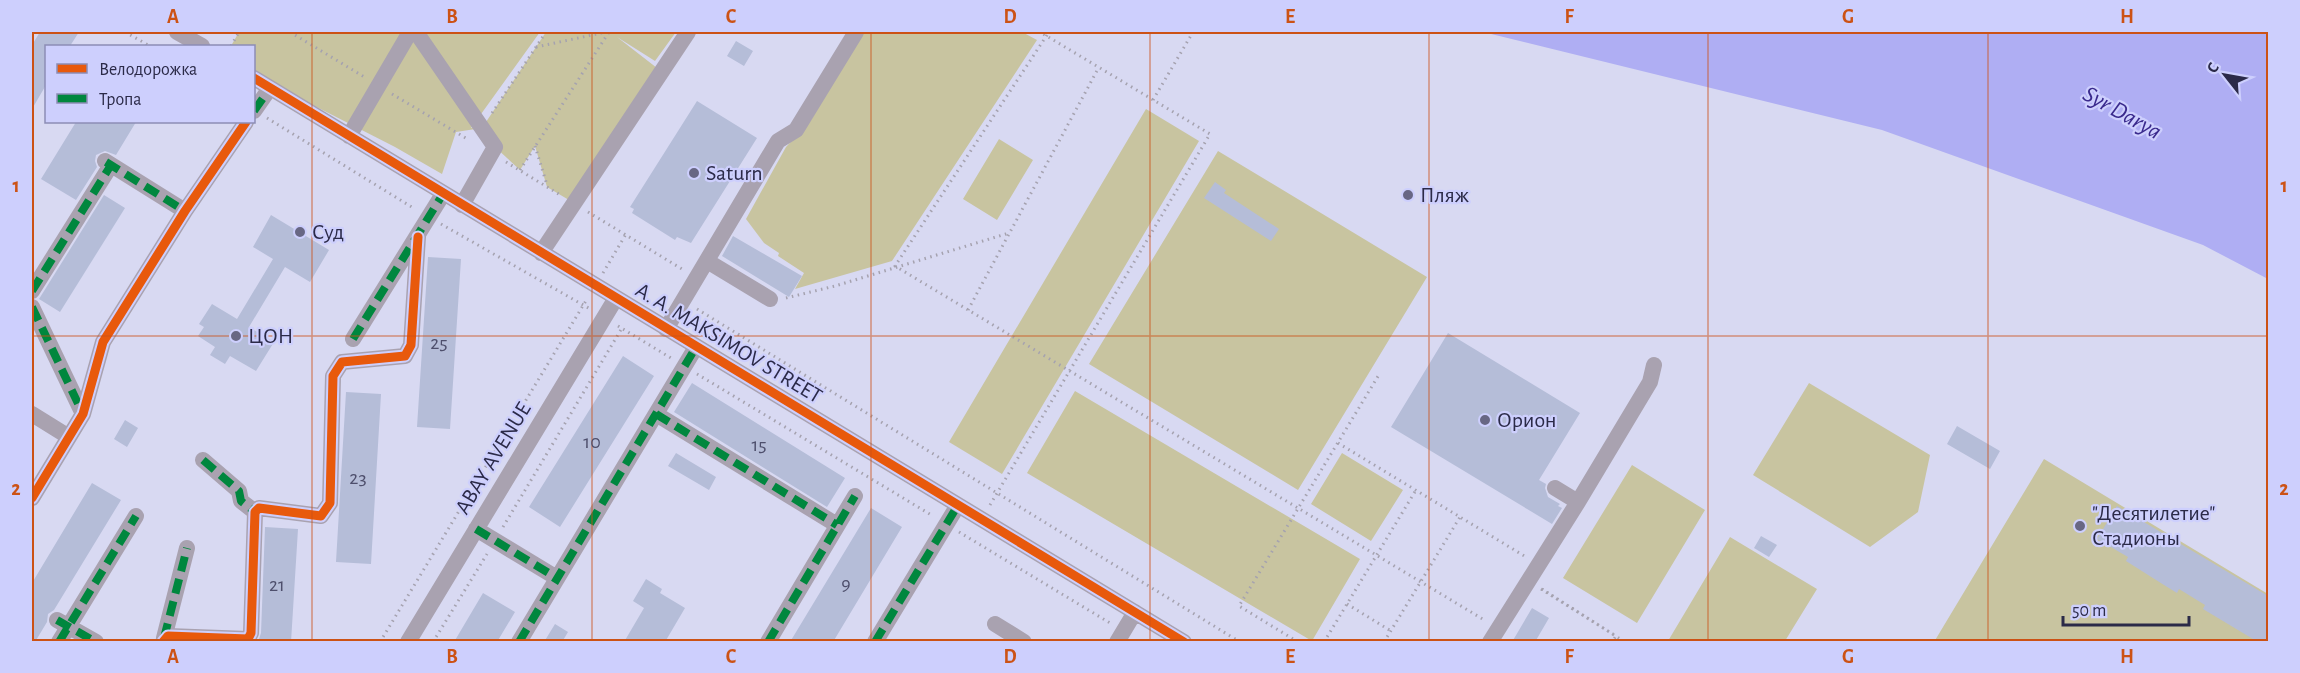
<svg xmlns="http://www.w3.org/2000/svg" width="2300" height="673" font-family="'Alegreya Sans',sans-serif">
<style>
.green{fill:#c8c4a0}
.water{fill:#afaef3}
.building{fill:#b5bdd8}
.lines{fill:none;stroke-linecap:round;stroke-linejoin:round}
.path{stroke:#a5a2af;stroke-width:3;stroke-dasharray:1.5 4.5;stroke-linecap:butt}
.minor{stroke:#a9a2b0;stroke-width:16}
.quiet{stroke:#00873e;stroke-width:8;stroke-dasharray:15 8;stroke-linecap:butt}
.cycleway-casing{stroke:#cdcffd;stroke-width:13}
.cycleway{stroke:#e8590c;stroke-width:9}
.grid{fill:none;stroke:#cc5215;stroke-width:1.5;stroke-opacity:0.55}
.poi-dot{fill:#686784;stroke:#cdcffd;stroke-width:2}
.labels{text-anchor:middle;dominant-baseline:central;stroke-width:4.5;stroke-linejoin:round;paint-order:stroke}
.number-label{font-size:20px;fill:#4e4f6c}
.poi-label{font-size:22px;fill:#2b2a48;stroke:#cdcffd;text-anchor:start}
.street-label{font-size:22px;fill:#2b2a48;stroke:#cdcffd}
.water-label{font-size:24px;font-style:italic;fill:#3a2a8d;stroke:#cdcffd}
.neatline{fill:none;stroke:#cc5215;stroke-width:2}
.grid-label{font-size:20px;text-anchor:middle;font-weight:bold;fill:#cc5215}
</style>
<rect width="100%" height="100%" fill="#d8d9f2"/>
<path class="green" d="M239 32H540L471 128H482L546 32H676L655 61 617 37 657 68 574 203 547 187 535 146 520 170 495 147 482 128 456 132 442 174 395 147 254 75V46H231Z
M863 32H1022L1037 40 892 261 795 289 804 273 778 256 779 253 764 243 746 219 786 147 811 120Z
M1146 109 1199 141 1002 474 949 442Z
M999 139 1033 160 997 220 963 199Z
M1218 151 1427 277 1298 490 1089 364Z
M1809 383 1930 455 1918 512 1870 547 1753 475Z
M1075 391 1360 559 1312 641 1027 473Z
M1342 453 1403 490 1371 541 1311 504Z
M2044 459 2268 594V641L1934 642Z
M1632 465 1705 510 1637 623 1563 578Z
M1730 537 1817 589 1785 641H1668Z"/>
<path class="water" d="M1483 32H2268V279L2203 245 1882 130Z"/>
<path class="building" d="M40 32H79L70 46H46V85L32 109V45Z
M736 41 753 51 744 66 727 56Z
M697 101 757 138 691 243 677 237 675 240 632 213 634 209 630 207Z
M76 122H136L116 155 105 151 96 155 95 161 97 167 76 200 41 179Z
M1215 182 1226 190 1224 193 1279 229 1271 241 1204 198Z
M104 195 125 208 60 312 39 299Z
M271 215 329 250 310 282 285 267 249 327 274 342 256 371 230 356 225 364 210 355 215 347 198 336 204 327 199 324 212 304 237 319 273 259 253 247Z
M733 236 802 276 789 297 722 256Z
M428 257 461 259 450 429 417 427Z
M1448 333 1580 413 1539 480 1546 484 1545 488 1548 497 1560 504 1558 506 1562 508 1552 524 1391 427Z
M623 356 654 376 560 527 529 507Z
M692 383 845 478 827 507 674 412Z
M346 392 381 394 371 564 336 562Z
M125 420 138 428 127 447 114 439Z
M1957 426 2000 451 1990 469 1947 444Z
M676 453 716 477 709 490 668 466Z
M92 483 121 500 54 610 48 614 47 622 35 642H32V583Z
M2117 506 2268 596V642H2258L2203 609 2205 605 2179 589 2177 593 2164 585 2126 561 2128 557 2097 539Z
M871 508 902 527 833 642H790Z
M265 527 298 529 291 642H258L261 633Z
M1761 536 1777 545 1769 557 1754 548Z
M646 579 662 589 660 593 685 608 665 642H624L644 608 633 601Z
M483 593 515 612 497 642H454Z
M1532 608 1549 618 1535 642H1512Z
M555 624 568 632 562 642H544Z"/>
<g class="lines">
<path class="path" d="M125 32 150 46
M290 32 366 78
M1047 35 895 266 1486 621
M231 46 239 32
M536 47 606 32
M392 94 469 140
M1153 100 1193 32
M492 113 546 32
M267 118 415 209
M535 146 547 185
M506 162 562 196
M520 170 609 32
M588 212 682 269
M441 224 592 310
M603 273 626 234
M786 298 835 286 1009 233
M697 309 1240 642
M968 310 1099 67
M618 326 671 358
M697 374 933 516
M1338 443 1526 557
M990 505 1210 134 1040 32
M503 527 622 328
M959 532 1110 623
M1541 589 1616 636 1612 642
M1542 589 1625 642
M1347 604 1391 631
M380 642 587 299
M433 642 487 554
M1298 642 1239 606 1380 373
M1324 642 1416 490
M1384 642 1460 517"/>
<path class="minor" d="M177 32 202 46
M416 32 495 147 462 205
M254 78 1184 642
M254 111 270 88
M349 136 410 32
M105 161 185 211
M541 253 688 32
M707 261 770 299
M32 291 111 165
M32 307 83 414
M666 329 778 141 796 130 856 32
M353 339 443 194
M32 414 69 437
M656 414 837 525
M203 460 239 491 241 501 255 512
M1555 488 1578 502
M32 498 83 414 103 342 185 211 246 122
M476 529 557 578
M57 620 96 642
M995 624 1024 642
M164 638 187 548
M59 642 136 516
M163 642 168 636 248 639 251 633 255 512 259 508 321 516 330 503 333 376 342 362 405 356 411 345 418 237
M408 642 616 298
M519 642 696 347
M768 642 855 496
M875 642 958 505
M1117 642 1135 612
M1490 642 1578 502 1650 382 1654 365"/>
<path class="quiet" d="M254 111 270 88
M106 162 185 211
M32 291 111 165
M32 307 83 414
M353 339 443 194
M656 414 837 525
M203 460 239 491 241 501 255 512
M476 529 557 578
M57 620 96 642
M164 638 187 548
M59 642 136 516
M519 642 696 347
M768 642 855 496
M875 642 958 505"/>
<g class="cycleway-casing">
<path id="cycleway" d="M254 78 1184 642
M32 498 83 414 103 342 185 211 246 122
M163 642 168 636 248 639 251 633 255 512 259 508 321 516 330 503 333 376 342 362 405 356 411 345 418 237"/>
</g>
<use href="#cycleway" class="cycleway"/>
</g>
<path class="grid" d="M312 32V642M592 32V642M871 32V642M1150 32V642M1429 32V642M1708 32V642M1988 32V642M32 336H2268"/>
<g class="poi-dot">
<circle cx="694" cy="173" r="6"/>
<circle cx="1408" cy="195" r="6"/>
<circle cx="300" cy="232" r="6"/>
<circle cx="236" cy="336" r="6"/>
<circle cx="1485" cy="420" r="6"/>
<circle cx="2080" cy="526" r="6"/>
</g>
<g class="labels">
<g class="number-label">
<text x="439" y="343">25</text>
<text x="592" y="442">10</text>
<text x="759" y="445">15</text>
<text x="358" y="478">23</text>
<text x="846" y="584">9</text>
<text x="277" y="585">21</text>
</g>
<g class="poi-label">
<text x="706" y="173">Saturn</text>
<text x="1420" y="195">Пляж</text>
<text x="312" y="232">Суд</text>
<text x="248" y="336">ЦОН</text>
<text x="1497" y="420">Орион</text>
<text x="2092" y="513">"Десятилетие"<tspan x="2092" dy="25">Стадионы</tspan></text>
</g>
<g class="street-label">
<text transform="translate(729 343) rotate(31)">A. A. MAKSIMOV STREET</text>
<text transform="translate(493 458) rotate(-59)">ABAY AVENUE</text>
</g>
<g class="water-label">
<text transform="translate(2122 113) rotate(29)">Syr Darya</text>
</g>
</g>
<rect width="2300" height="673" fill="none" stroke="#cdcffd" stroke-width="66"/>
<rect x="45" y="45" width="210" height="78" fill="#cdcffd" stroke="#8c8db5" stroke-width="1.5"/>
<rect x="57" y="64" width="30" height="9" fill="#e8590c" stroke="#8c8db5" stroke-width="1.5"/>
<text x="99" y="75" font-size="18" fill="#2b2a48">Велодорожка</text>
<rect x="57" y="94" width="30" height="9" fill="#00873e" stroke="#8c8db5" stroke-width="1.5"/>
<text x="99" y="105" font-size="18" fill="#2b2a48">Тропа</text>
<g transform="translate(2225 75) rotate(301)" stroke="#cdcffd" stroke-width="4.5" paint-order="stroke">
<path d="M0-4.5L10 22L0 15L-10 22Z" fill="#2b2a48"/>
<text y="-9" font-size="16" font-weight="bold" text-anchor="middle" fill="#2b2a48">С</text>
</g>
<path d="M2063 616v9h126v-9" fill="none" stroke="#2b2a48" stroke-width="3"/>
<text x="2072" y="616" font-size="18" fill="#2b2a48" stroke="#cdcffd" stroke-width="4.5" paint-order="stroke">50 m</text>
<rect x="33" y="33" width="2234" height="607" class="neatline"/>
<g class="grid-label">
<text x="173" y="23">A</text>
<text x="452" y="23">B</text>
<text x="731" y="23">C</text>
<text x="1010" y="23">D</text>
<text x="1290" y="23">E</text>
<text x="1569" y="23">F</text>
<text x="1848" y="23">G</text>
<text x="2127" y="23">H</text>
<text x="16" y="192">1</text>
<text x="2284" y="192">1</text>
<text x="16" y="495">2</text>
<text x="2284" y="495">2</text>
<text x="173" y="663">A</text>
<text x="452" y="663">B</text>
<text x="731" y="663">C</text>
<text x="1010" y="663">D</text>
<text x="1290" y="663">E</text>
<text x="1569" y="663">F</text>
<text x="1848" y="663">G</text>
<text x="2127" y="663">H</text>
</g>
</svg>
